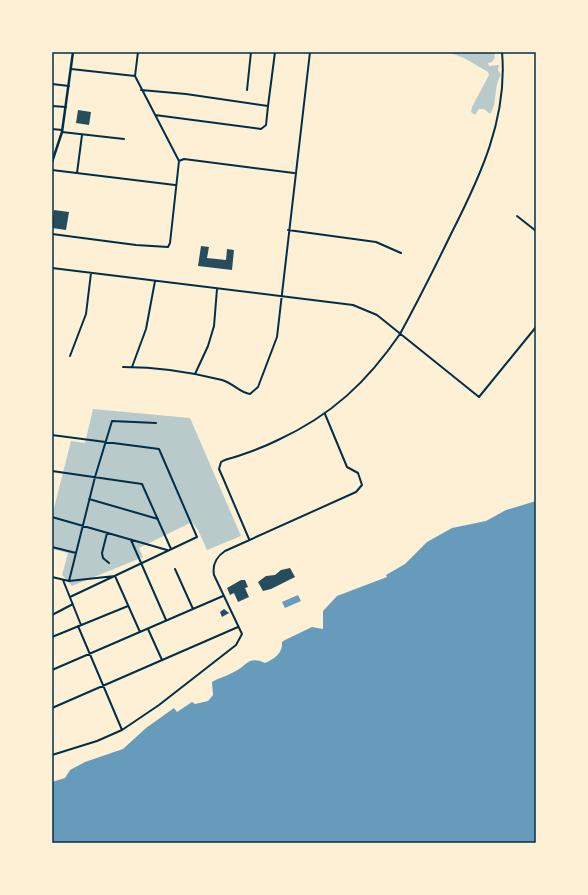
<svg xmlns="http://www.w3.org/2000/svg" width="588" height="895" font-family="'Public Sans',sans-serif">
<style>
.green{fill:#b9caca}
.water{fill:#669bbc}
.building{fill:#264d5e}
.lines{fill:none;stroke-linecap:round;stroke-linejoin:round}
.minor{stroke:#003049;stroke-width:2}
.tertiary{stroke:#003049;stroke-width:2.5}
.neatline{fill:none;stroke:#003049;stroke-width:1.5}
</style>
<rect width="100%" height="100%" fill="#fdf0d5"/>
<path class="green" d="M448 52H494L495 58 492 62 488 63 489 66 499 65 498 70 501 75C493 87 498 103 490 114L484 109H479L475 115 471 112 472 107 489 75 488 72 464 58Z
M93 409 190 418 241 536 207 550 198 530 192 522 139 548 143 557 72 586 62 575 68 553 52 549V516L71 441 85 443Z"/>
<path class="water" d="M536 501V843H52V782L65 778 70 770 85 762 123 749 146 728 174 708 177 712 192 702 195 704 208 701 213 695 212 682C218 678 225 677 232 673 247 667 247 655 265 663 274 659 283 653 282 642L285 640 312 627 323 629V611L337 596 387 577 386 575 405 564 427 542 452 528 486 521 506 510Z
M298 595 301 601 285 608 282 602Z"/>
<path class="building" d="M78 110 91 112 89 125 76 123Z
M54 210 69 212 66 230 52 228Z
M201 246 209 247 207 258 226 260 227 249 234 250 232 270 198 266Z
M290 568 295 577 271 589 263 591 258 582 266 576 275 575 281 570Z
M241 580H245L248 587 245 588 249 597 238 602 234 593 230 595 227 588Z
M224 609 229 613 222 617 220 612Z"/>
<g class="lines">
<path class="minor" d="M71 69 135 76
M135 76 179 161
M135 76 138 52
M52 84 69 86
M141 90 186 94 268 106 275 52
M247 90 251 52
M52 106 66 107
M155 115 261 129 266 125 268 106
M52 129 62 130
M62 132 124 139
M179 161 184 159 294 173
M52 170 175 185
M77 173 82 135
M517 216 536 231
M288 230 376 242 401 253
M52 234 136 245 168 247 170 243 179 161
M52 268 353 305 377 315 479 397 536 327
M70 356 86 314 91 273
M123 367C156 367 191 372 222 380 233 383 240 393 250 394L258 387 277 337 310 52
M132 367 146 329 155 281
M195 374 208 346 214 326 217 289
M52 435 159 449 197 537 70 597
M52 471 142 484 171 549
M89 499 158 519
M52 517 167 550
M107 533 102 553 103 558 109 563
M249 539 223 478 219 469 221 462C227 458 234 458 241 455 253 451 266 446 278 440 332 415 367 382 400 334 418 301 435 267 451 234 480 177 508 118 502 52
M131 540 166 620
M52 547 76 553
M175 569 193 609
M52 577 69 581 115 576 140 632
M63 580 81 625
M69 581 95 477 112 421 156 423
M52 615 73 604
M78 626 122 730
M148 629 162 660
M52 637 128 606
M52 670 223 596
M52 708 238 627
M52 755 97 741 122 730 159 705 236 645 242 634 214 575C212 564 216 557 225 551L356 492 362 485 358 473 347 467 325 414"/>
<path class="tertiary" d="M52 162 62 132 73 52"/>
</g>
<rect width="588" height="895" fill="none" stroke="#fdf0d5" stroke-width="106"/>
<rect x="53" y="53" width="482" height="789" class="neatline"/>
</svg>
